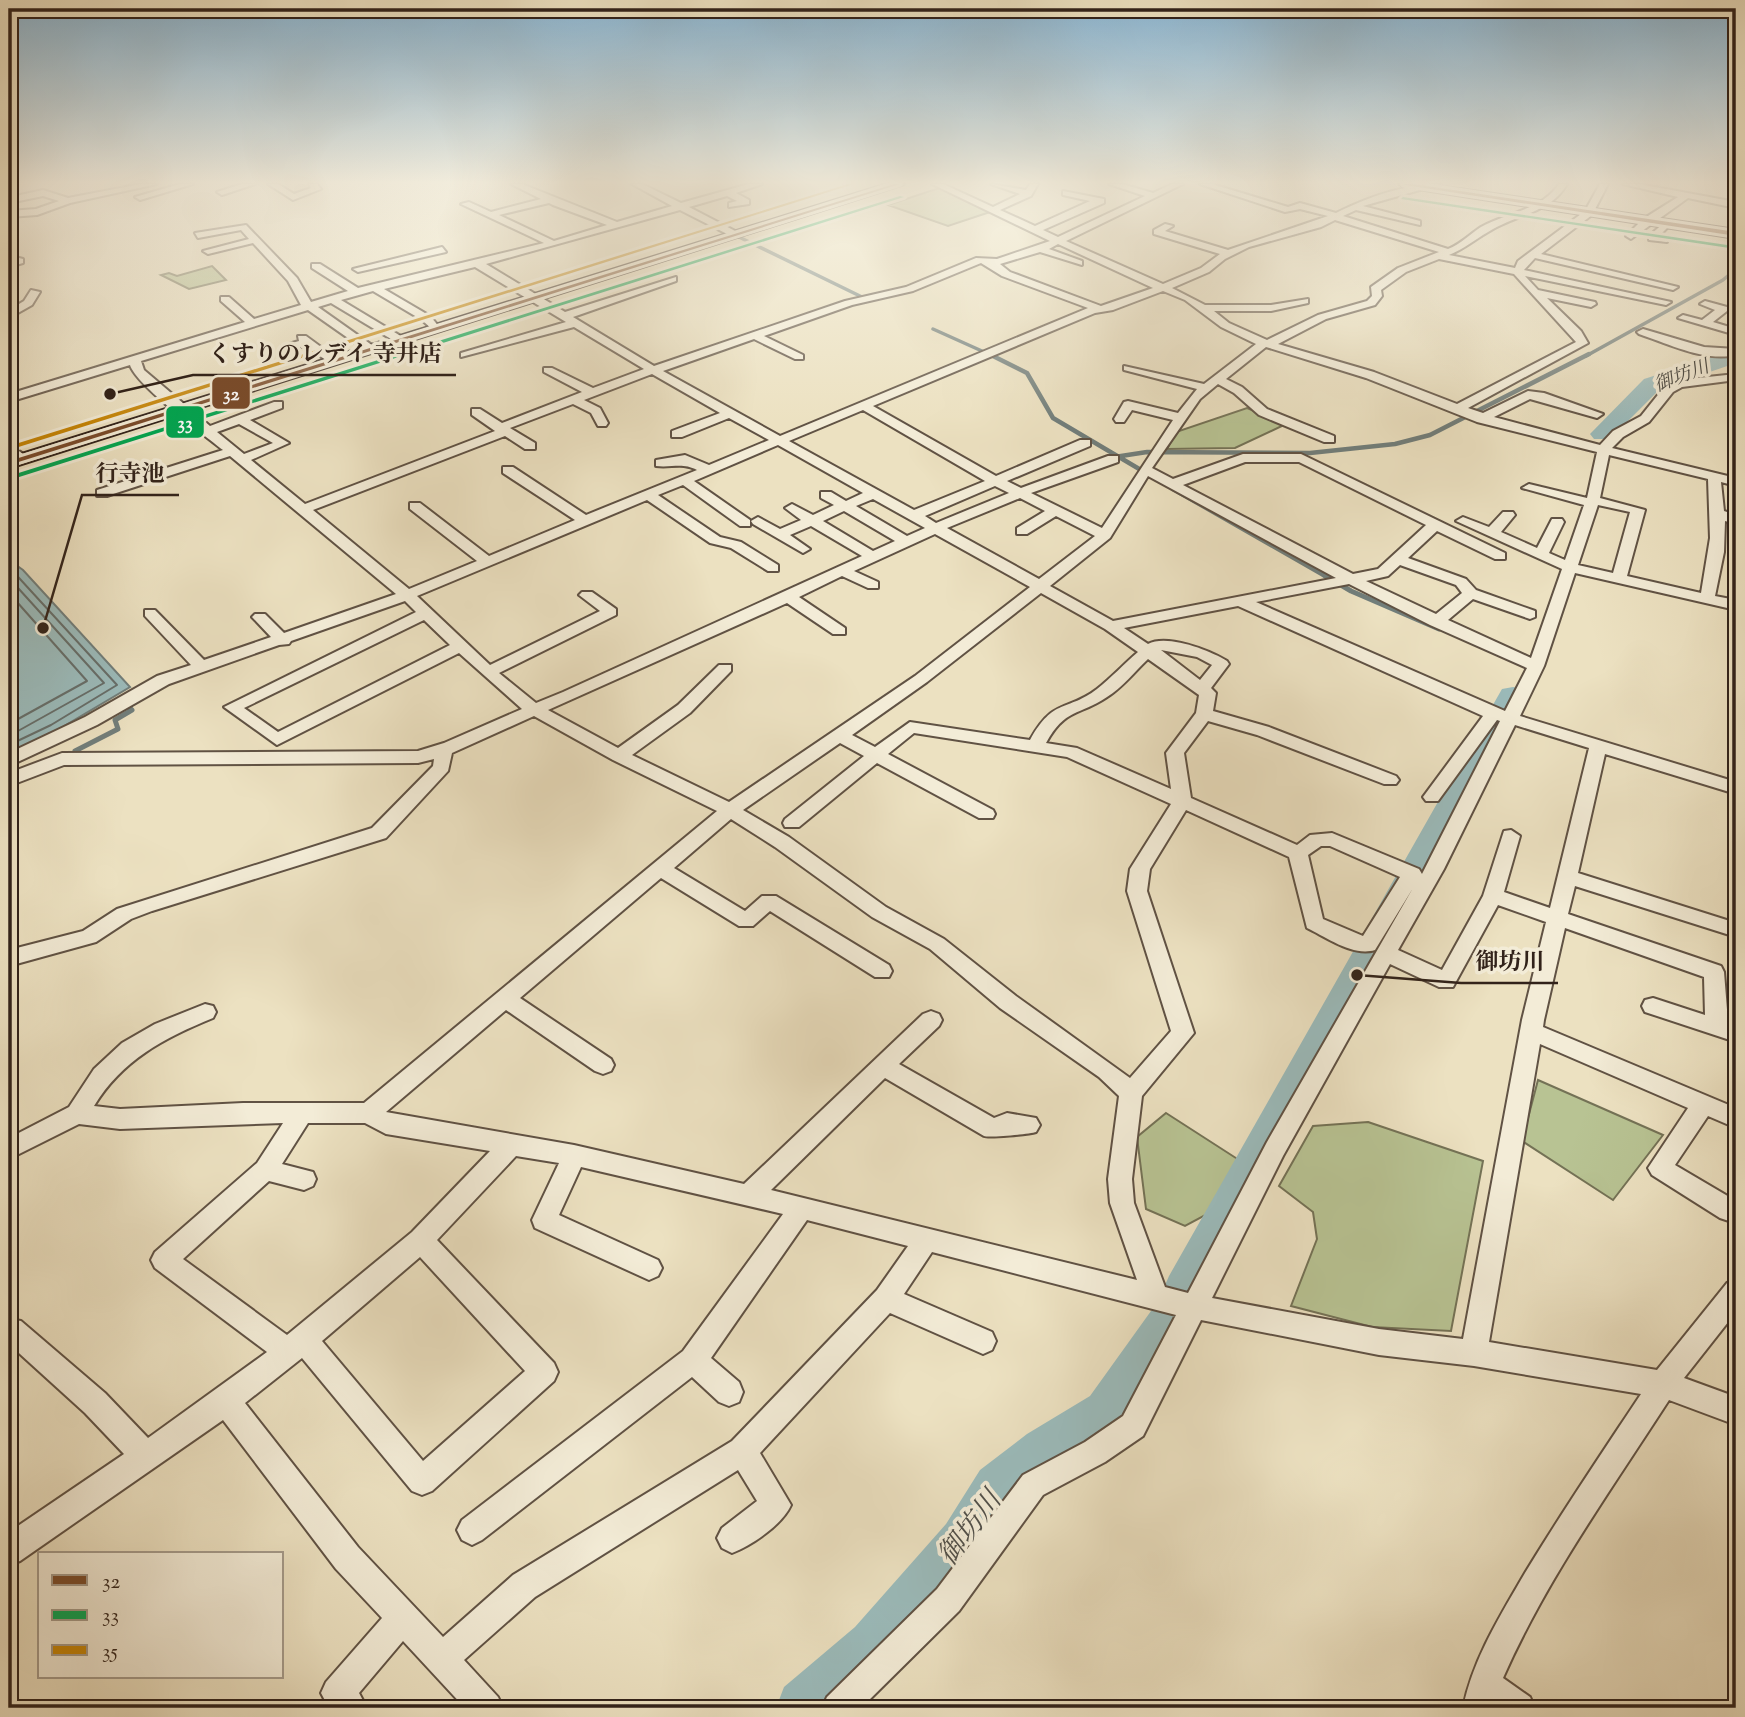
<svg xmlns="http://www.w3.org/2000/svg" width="1745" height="1717" font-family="'Sorts Mill Goudy','Noto Serif JP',serif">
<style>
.green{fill:#b8c393;stroke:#747256;stroke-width:2}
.water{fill:#9bbbbb;stroke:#717e7b;stroke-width:2}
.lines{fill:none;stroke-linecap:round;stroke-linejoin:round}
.shore{stroke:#666e6a;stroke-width:2}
.stream-far2{stroke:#717e7b;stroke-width:3.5}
.stream-far1{stroke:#717e7b;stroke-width:4.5}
.stream{stroke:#717e7b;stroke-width:5}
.river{fill:#9bbbbb;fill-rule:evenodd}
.minor-casing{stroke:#605244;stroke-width:4}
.major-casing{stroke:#31221a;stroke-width:4}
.minor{fill:#f3ecd7;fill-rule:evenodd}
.major{fill:#ece1c1;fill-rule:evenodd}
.bus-1-casing{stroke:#f3ecd7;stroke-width:6}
.bus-2-casing{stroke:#f3ecd7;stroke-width:6}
.bus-3-casing{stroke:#f3ecd7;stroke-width:6}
.bus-1{fill:#7a4b2a;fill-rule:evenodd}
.bus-2{fill:#00a651;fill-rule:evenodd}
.bus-3{fill:#c68506;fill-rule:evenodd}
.labels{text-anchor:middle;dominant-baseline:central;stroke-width:7;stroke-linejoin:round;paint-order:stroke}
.far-water-label{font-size:19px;font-style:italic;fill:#51504a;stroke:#f3ecd7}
.near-water-label{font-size:28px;font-style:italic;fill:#51504a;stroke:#f3ecd7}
.leader{fill:none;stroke:#31221a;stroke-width:2.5}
.callout-dot{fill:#31221a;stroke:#f3ecd7;stroke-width:2.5}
.callout-label{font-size:23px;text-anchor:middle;font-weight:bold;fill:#31221a;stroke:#f3ecd7;stroke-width:7;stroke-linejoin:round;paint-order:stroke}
.line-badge{stroke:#f3ecd7;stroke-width:2.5}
.badge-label{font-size:19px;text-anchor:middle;font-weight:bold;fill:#fff}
</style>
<rect width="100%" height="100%" fill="#ece1c1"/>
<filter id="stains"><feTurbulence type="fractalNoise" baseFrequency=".00286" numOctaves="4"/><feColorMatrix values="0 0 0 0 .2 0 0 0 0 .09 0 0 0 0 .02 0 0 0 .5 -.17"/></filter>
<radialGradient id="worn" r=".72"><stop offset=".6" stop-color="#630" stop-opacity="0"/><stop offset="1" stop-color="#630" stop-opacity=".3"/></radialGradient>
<path class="green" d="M942 187 993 211 948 226 888 205Z
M212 266 226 280 189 289 161 275 169 273 177 276Z
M1247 408 1286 424 1235 448 1167 449 1176 432Z
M1538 1080 1663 1135 1613 1200 1522 1141Z
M1166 1113 1239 1160 1213 1211 1185 1226 1146 1209 1137 1137Z
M1368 1122 1483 1161 1451 1331 1372 1327 1291 1306 1317 1239 1313 1212 1279 1186 1313 1126Z"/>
<path class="water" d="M9 560 23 570 130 687 54 732 9 753Z"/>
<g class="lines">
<path class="shore" d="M9 567 117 685 51 725 9 745
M9 578 104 683 9 736
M9 593 87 681 9 724"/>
<path class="stream-far2" d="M631 184 645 190
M741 238 862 297
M933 329 993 356
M1586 356 1723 280 1736 269"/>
<path class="stream-far1" d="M989 354 1027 373 1053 418 1146 473
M1108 458 1147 452 1310 453 1395 444 1430 435 1589 354
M1173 489 1327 577"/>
<path class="stream" d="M1324 575 1351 591 1439 629
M75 751 118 729 115 720 132 710 127 705"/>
<path class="river" d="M1736 350V363L1660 389 1610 439H1594L1590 434 1644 379Z
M1513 687 1524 689 1528 696 1203 1308 1186 1314 1192 1327 1185 1343 1126 1432 1063 1470 1018 1508 984 1562 895 1667 849 1708H776L784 1687 855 1627 946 1524 980 1470 1027 1434 1090 1396 1151 1311 1168 1304 1162 1292 1169 1276 1498 696 1502 689Z"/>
<g class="minor-casing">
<path id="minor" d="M141 184H157L70 203 37 215 9 217V211L36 209 59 201 43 196 14 202 11 197 43 190 68 198Z
M180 184H193L140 200 135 197Z
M242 184H255L222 195 217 192Z
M268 184H278L294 194 311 188 309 184H317L321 189 293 200Z
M511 184H522L617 222 672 206 632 184H642L681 203 749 184H762L736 193 749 200V204L729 207V203L737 201 727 196 689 207 739 233V237H733L680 210 486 264 565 312 676 277V281L573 317 654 366 845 301 906 287 976 258 997 259 1050 241 932 184H943L993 207 1020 194 991 184 1026 190 1030 184H1038L1031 196 1000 210 1035 226 1090 201 1063 195V191L1104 199V203L1043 230 1058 237 1145 196 1109 184H1122L1153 193 1172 184H1183L1066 241 1163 284 1201 268 1220 254 1154 234V230L1165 224 1173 226 1165 231 1228 250 1328 216 1300 209 1285 212 1200 184H1212L1288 207 1300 203 1336 213C1368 197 1405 184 1441 184L1363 206 1420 221V225L1356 210 1343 216 1448 249C1461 244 1470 234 1481 227 1508 212 1542 210 1559 184H1567C1550 214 1516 214 1488 232 1474 240 1464 249 1449 255L1515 268 1518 261 1585 211 1600 184H1608L1592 215 1541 254 1678 287 1673 290 1535 258 1524 270 1671 302 1666 305 1525 276 1538 290 1595 302 1596 304 1591 307 1547 298 1581 331 1588 343 1468 408 1483 413 1528 391 1544 393 1603 414 1597 418 1530 399 1494 417 1600 445 1613 431 1641 416 1665 386 1679 380 1736 374V380L1682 387 1673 392 1649 422 1623 437 1612 448 1736 478V486L1721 482 1724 511 1736 515V524L1725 521 1724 552 1715 596 1736 600V610L1575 573 1544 666 1520 716 1736 782V794L1605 754 1578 873 1736 923V937L1575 886 1568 914 1721 966 1724 972 1728 1022 1736 1024V1042L1645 1012 1642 1006 1645 1000 1653 998 1705 1015 1704 977 1565 928 1544 1020 1543 1027 1736 1108V1128L1708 1116 1675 1165 1731 1198 1736 1196V1218L1729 1221 1720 1218 1652 1175 1648 1168 1688 1108 1540 1044 1489 1342 1657 1370 1727 1283 1736 1280V1312L1684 1378 1736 1397V1425L1669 1400C1611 1490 1546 1580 1503 1678L1530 1697 1535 1708H1463C1473 1659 1500 1616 1525 1573 1562 1512 1602 1453 1641 1394L1474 1366 1379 1355 1201 1320 1143 1436 1105 1462 1043 1495 959 1611 861 1708H822L827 1697 937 1589 1023 1475 1085 1442 1123 1416 1176 1315 932 1252 904 1294 992 1332 996 1341 992 1350 983 1354 890 1313 760 1453 791 1505C782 1525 752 1545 732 1553L722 1548 717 1538 722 1528 757 1501 738 1470 535 1597 464 1660 498 1697 503 1708H465L403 1641 359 1693 367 1708H329L321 1693 326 1682 382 1618 336 1569 223 1420 20 1561 9 1565V1532L124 1454 85 1413 9 1344V1319L21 1321 105 1393 148 1438 267 1352 155 1268 151 1260 155 1252 257 1163 283 1123 120 1129 79 1124 9 1159V1138L69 1107 94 1069 122 1043 155 1024 205 1004 213 1006 216 1012 213 1018C164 1038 122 1060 94 1106L120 1109 243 1103H364L717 811 613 760 534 716 452 753 448 771 386 838 152 911 131 919 96 942 9 966V950L83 931 117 909 372 828 433 766 434 759 418 763 64 765 9 786V773L62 753 418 751 444 743 522 709 459 653 277 745 224 707 416 612 405 601 291 641 289 644 279 645 169 684 97 725 9 766V753L85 717 157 676 191 665 145 616V610H155L204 660 271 637 252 617 255 614H265L284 633 396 594 230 456 107 496H97V490L223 450C203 434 136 385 130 365L9 402V394L245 322 221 301V297H229L254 319 301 305 288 281 253 243 208 254 203 251 249 239 241 230 198 238 195 233 246 225 297 278 311 302 348 291 312 268V264H320L358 288 544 243 461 204 469 202 491 212 541 199ZM549 203 553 205 607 225 554 241 499 215ZM1335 220 1439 252 1398 268 1371 287 1372 296 1367 301 1318 315 1267 340 1229 323 1214 311H1271L1308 303V299L1271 305H1205L1172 288 1209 272 1225 259 1249 247 1321 227ZM1058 244 1153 288 1101 306 1010 272 1000 264 1040 252 1082 265V261L1049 249ZM1439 259 1514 274 1576 342 1457 404 1374 372 1278 344 1326 319 1375 305 1382 296 1381 290 1406 272ZM981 263 1002 276 1088 308 780 436 663 371 754 339 795 359H803V355L764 336 852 305 913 291ZM475 267 566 322 461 353V357L574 327 644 369 593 388 552 368H544V372L582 392 502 423 480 409H472V415L495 431 305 504 251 460 289 443 250 420 282 408V402H274L210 426 144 370 141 361 308 310 368 352H376V348L318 307 331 303 396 342H404V338L341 300 373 291 422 320 435 332 441 329 430 316 384 289ZM1163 291 1185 300 1221 327 1256 344 1204 384 1124 366V370L1197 389 1178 413 1128 401 1124 402 1114 419 1116 422H1124L1132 410 1173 420 1102 528 1031 493 1118 462V456H1108L1021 488 1007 481 1090 446V440H1080L996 476 873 406 1095 313 1113 310ZM1266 347 1366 378 1477 422 1597 452 1587 498 1529 484 1522 488 1584 505 1565 560 1549 553 1564 522 1562 519H1552L1537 548 1501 532 1515 515 1513 512H1503L1489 527 1463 517 1456 521 1562 569 1531 658 1448 620 1473 599 1530 619 1535 617V611L1476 590 1466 579 1408 558 1437 531 1495 559H1505V553L1301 454H1243L1173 479 1152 468 1200 399 1218 384 1234 393 1259 415 1324 442H1334V436L1267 409 1242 387 1226 379ZM652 374 720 413 672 431V437H682L729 418 769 440 709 465 685 455 656 460V466C672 468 682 462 697 470L586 515 513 467H503V473L575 520 489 556 420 503H410V509L477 561 409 589 313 510 505 436 525 449H535V443L510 428 573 404 591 413 598 426H606L608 423 600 408 584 400ZM863 410 985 481 914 510 789 441ZM239 424 273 443 244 454 217 432ZM778 445 863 493 846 501 831 492H821V498L834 505 813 515 792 504 785 508 801 520 780 529 758 517 751 521 753 524 803 553 810 549 790 535 811 526 862 556 563 692 536 703 499 673 616 615V609L592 592H582L579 595 600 611 490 665 417 596 647 500 710 543 731 548 768 571H778V565L741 542 720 537 658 495 683 485 740 526H750V520L694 481ZM1609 455 1708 479 1710 538 1701 593 1627 576 1645 510 1600 498ZM1245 462H1299L1426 525 1378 569 1353 574 1183 485ZM1148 476 1336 578 1113 621 1050 586 1110 538ZM995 486 1009 493 936 523 925 516ZM1020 498 1045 511 1017 528V534H1027L1056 516 1095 536 1039 579 947 528ZM873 499 925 528 907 536 856 506ZM1598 505 1630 512 1613 573 1578 565ZM844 511 895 541 873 551 823 521ZM935 534 1030 587 915 676 729 802 632 755 690 713 731 671V665H719L678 705 618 748 548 710 787 603 833 634H845V628L799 597 842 576 868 588H878V582L854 571ZM1400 565 1456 585 1462 593 1436 614 1366 581 1388 576ZM1349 584 1430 625 1527 668 1505 711 1256 602ZM1041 593 1105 629 1138 652C1124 664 1111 678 1097 689 1067 712 1054 697 1030 740L910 722 875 747 852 735 927 682ZM1238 606 1483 716 1426 793 1423 797 1426 801H1438L1497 720 1500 721 1422 874 1419 869 1332 833 1310 835 1297 845 1191 798 1184 753 1208 721 1257 735 1384 784H1396L1399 780 1396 776 1269 727 1213 711 1216 693 1211 688 1229 664 1227 661C1209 650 1167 634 1148 644L1124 628ZM424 620 450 645 278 732 244 708ZM1161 650 1197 657 1212 665 1200 680ZM1148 659 1199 695 1196 713 1166 753 1171 789 1077 748 1046 743C1065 708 1079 716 1107 697 1122 688 1135 671 1148 659ZM1515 725 1589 748 1550 908 1504 892 1520 836 1511 830 1504 831 1483 896 1442 970 1398 950 1444 869ZM914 733 1067 757 1171 804 1130 869 1127 891 1171 1031 1130 1078 1016 996 944 939 886 907 789 837 743 810 840 743 864 756 785 819 783 823 785 827H799L877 763 979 818H993L995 814 993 810 888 754ZM1186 810 1289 857 1307 928C1326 937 1353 957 1375 950L1413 888 1267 1142 1188 1293 1165 1287 1134 1203 1132 1179 1142 1096 1194 1033 1147 891 1150 869ZM731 819 775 847 872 917 930 949 1000 1008 1099 1077 1119 1096 1108 1179 1110 1203 1137 1280 771 1190 885 1078 984 1136C989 1138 1030 1134 1036 1132L1040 1125 1036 1118 1007 1113 994 1118 899 1064 939 1026 942 1020 939 1014 931 1011 923 1014 744 1184 574 1145 386 1112 506 1010 595 1071 603 1074 611 1071 614 1065 611 1059 520 998 661 878 739 926H753L770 911 875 977H889L892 971 889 965 776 896H762L745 911 674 868ZM1321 846H1330L1400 877 1363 936 1323 919 1308 855ZM1498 905 1546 922 1522 1020 1463 1339 1379 1329 1212 1298 1283 1156 1390 964 1439 987H1453ZM308 1123H365L386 1134 490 1151 412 1232 287 1335 183 1259 269 1181 304 1190 313 1186 316 1179 313 1172 282 1164ZM516 1156 559 1163 532 1220 535 1228 649 1280 658 1276 662 1268 658 1260 559 1215 581 1167 783 1214 683 1351 462 1520 457 1530 462 1540 472 1545 482 1540 692 1377 719 1402 729 1406 739 1402 743 1392 739 1382 711 1358 807 1220 908 1246 877 1290 732 1441 513 1575 443 1637 358 1547 245 1403 302 1358 412 1491 422 1495 432 1491 554 1381 558 1372 554 1363 437 1240ZM420 1257 525 1371 423 1461 322 1341Z
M1623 184H1639L1736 202V208L1688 198 1631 239 1626 236 1643 219 1678 197Z
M1666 221 1671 224 1659 236 1667 238V242L1649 240V236Z
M442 247 446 252 358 272 353 269Z
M19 258 23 259V263L9 267V261Z
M31 290 40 292 32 305 9 318V310L24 301Z
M1705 301 1727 307V311L1713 322 1736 329V335L1678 318 1683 315 1702 320 1715 310 1700 304Z
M1643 329 1704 347 1736 349V355C1704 362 1669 344 1639 334L1637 332Z
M298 336H306L340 361 330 363 306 346 282 350V346L299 341Z
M9 444 26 456V462H16L9 455Z"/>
</g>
<g class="major-casing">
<path id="major" d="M887 184H904L9 468V458Z
M1399 184H1426L1736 230V238L1405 187Z"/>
</g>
<use href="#minor" class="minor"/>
<use href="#major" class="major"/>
<g class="bus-1-casing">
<path id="bus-1" d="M894 184H900L9 465V461Z
M1403 184H1413L1736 232V236L1405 185Z"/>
</g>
<g class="bus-2-casing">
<path id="bus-2" d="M900 196 904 197 16 478 9 476Z
M1403 197 1734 246 1736 249 1401 199Z"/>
</g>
<g class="bus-3-casing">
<path id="bus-3" d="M848 184H854L9 450V446Z"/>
</g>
<use href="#bus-1" class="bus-1"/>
<use href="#bus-2" class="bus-2"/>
<use href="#bus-3" class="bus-3"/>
</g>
<linearGradient id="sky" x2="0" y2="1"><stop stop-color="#89b7d6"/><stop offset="0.43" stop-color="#f6f2e3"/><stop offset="1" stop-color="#f6f2e3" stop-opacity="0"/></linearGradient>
<rect width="1745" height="424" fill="url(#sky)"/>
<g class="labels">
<g class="far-water-label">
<text transform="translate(1682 377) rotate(-21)">御坊川</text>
</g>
<g class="near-water-label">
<text transform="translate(971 1529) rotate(-53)">御坊川</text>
</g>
</g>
<path class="leader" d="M110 394L193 375H456M43 628L82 495H179M1357 975L1461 983H1558"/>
<g class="callout-dot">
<circle cx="110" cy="394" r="7"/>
<circle cx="43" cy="628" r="7"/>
<circle cx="1357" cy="975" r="7"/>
</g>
<g class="callout-label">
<text x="325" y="361">くすりのレデイ 寺井店</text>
<text x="130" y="481">行寺池</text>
<text x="1510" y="969">御坊川</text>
</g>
<g class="line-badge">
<rect x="211" y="376" width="40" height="34" rx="7" fill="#7a4b2a"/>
<rect x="165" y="405" width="40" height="34" rx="7" fill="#00a651"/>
</g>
<g class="badge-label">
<text x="231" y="400">32</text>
<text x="185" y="429">33</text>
</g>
<rect width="1745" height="1717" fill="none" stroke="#ece1c1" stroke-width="35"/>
<rect x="10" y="10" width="1724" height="1696" fill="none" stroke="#31221a" stroke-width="3.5"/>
<rect x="18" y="18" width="1710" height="1682" fill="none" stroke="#31221a" stroke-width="2"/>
<rect x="38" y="1552" width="245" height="126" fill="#f3ecd7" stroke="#a59b8b" stroke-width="2"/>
<rect x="52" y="1575" width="35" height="10" fill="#7a4b2a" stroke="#a59b8b" stroke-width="2"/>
<text x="102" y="1588" font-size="21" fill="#31221a">32</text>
<rect x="52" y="1610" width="35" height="10" fill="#00a651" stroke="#a59b8b" stroke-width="2"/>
<text x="102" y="1622" font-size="21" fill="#31221a">33</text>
<rect x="52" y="1645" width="35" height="10" fill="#c68506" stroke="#a59b8b" stroke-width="2"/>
<text x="102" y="1658" font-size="21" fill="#31221a">35</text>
<rect width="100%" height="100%" filter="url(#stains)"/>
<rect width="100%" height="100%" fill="url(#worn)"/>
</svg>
